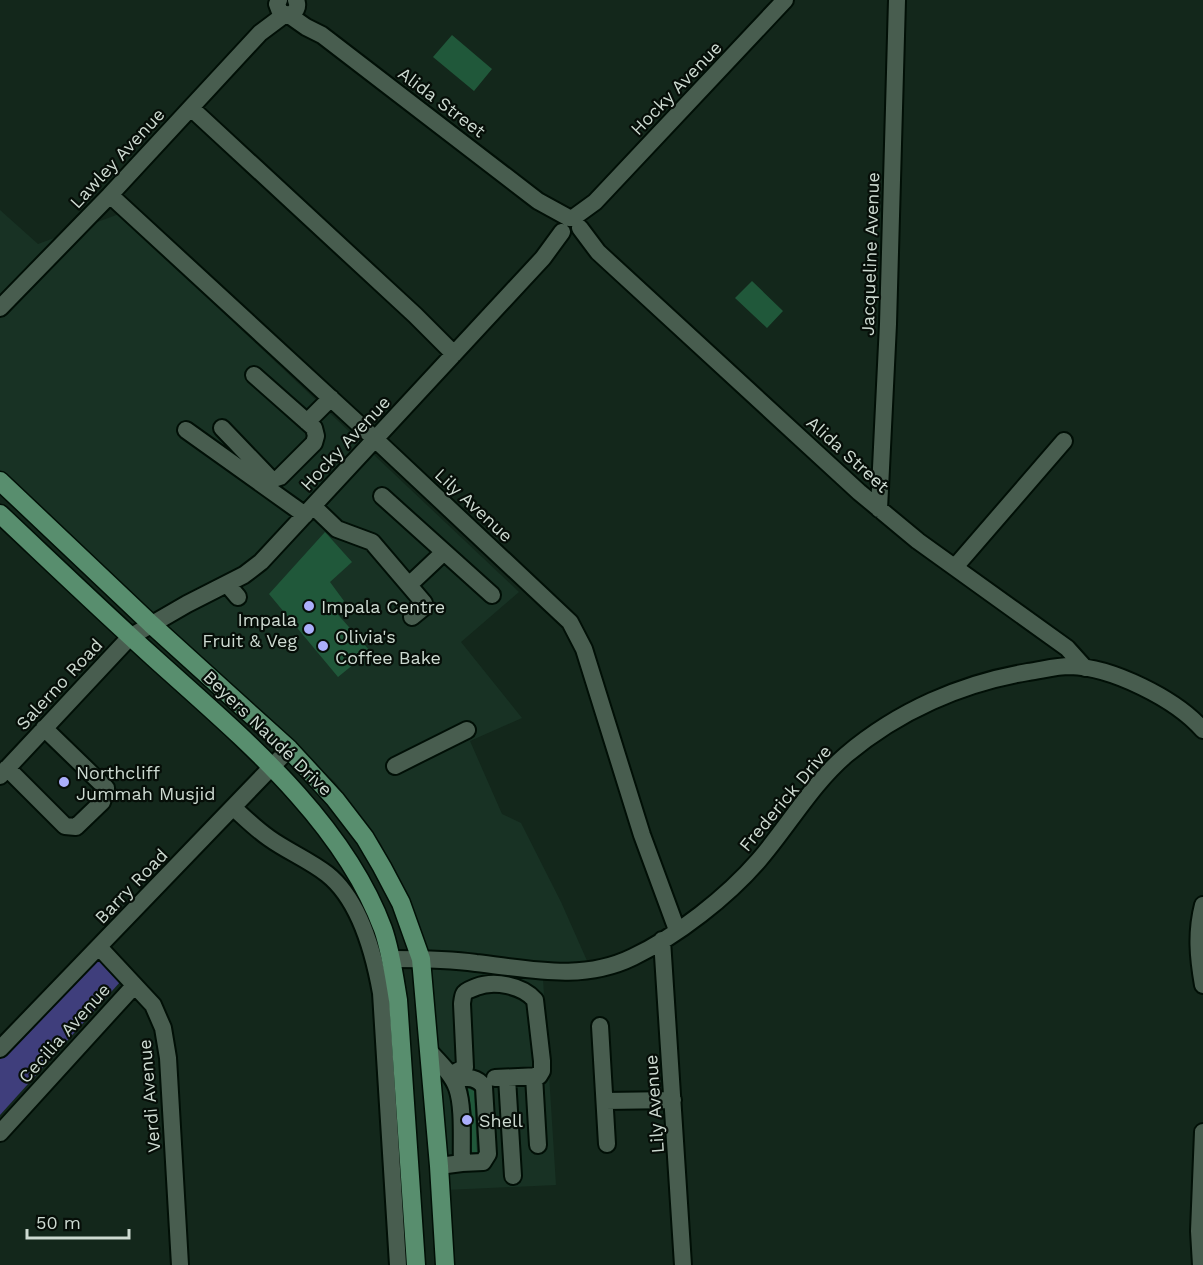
<svg xmlns="http://www.w3.org/2000/svg" width="1203" height="1265" font-family="'Work Sans',sans-serif">
<style>
.built{fill:#183224}
.green{fill:#3f3e7c}
.building{fill:#20583a}
.lines{fill:none;stroke-linecap:round;stroke-linejoin:round}
.minor-casing{stroke:#010f06;stroke-width:20}
.major-casing{stroke:#010f06;stroke-width:21}
.minor{stroke:#485d4f;stroke-width:16}
.major{stroke:#588e6e;stroke-width:18}
.poi-dot{fill:#abaffb;stroke:#060e08;stroke-width:2}
.labels{text-anchor:middle;dominant-baseline:central;stroke-width:4.5;stroke-linejoin:round;paint-order:stroke}
.street-label{font-size:18px;fill:#cddad1;stroke:#060e08}
.poi-label{font-size:18px;fill:#cddad1;stroke:#060e08;text-anchor:start}
</style>
<rect width="100%" height="100%" fill="#13271b"/>
<path class="built" d="M0 210 38 244 119 214 519 592 461 642 522 718 470 741 502 814 521 823 561 902 592 972 543 979 556 1185 446 1190 401 884 381 844 335 782 0 475Z"/>
<path class="green" d="M92 951 121 981 0 1115V1047Z"/>
<path class="building" d="M452 35 492 69 474 91 433 57Z
M752 281 783 311 767 328 735 298Z
M325 532 352 562 330 582 344 601 334 610 370 651 338 677 269 594Z
M468 1088 474 1091 477 1152H472V1114Z"/>
<g class="lines">
<g class="minor-casing">
<path id="minor" d="M279 0 277 4 280 12 289 15C296 12 299 7 296 0
M289 15 306 27 322 35 538 201 569 218
M191 108 415 315 454 354
M110 195 375 439 570 622 584 649 642 835 677 930
M573 218 595 202 785 0
M580 228 598 252 859 492 918 541 1067 648 1085 668
M0 308 110 195 260 33 284 15
M307 422 331 398
M222 428 269 477 274 479 280 477 314 443 316 436 314 428 254 375
M186 430 305 515
M382 496 492 595
M313 506 337 529 372 542 424 603 423 608 412 617
M879 509 888 324 897 0
M955 567 1064 441
M227 584 238 597
M409 585 444 552
M395 766 467 730
M7 768 65 826 76 827 102 802 106 788 44 728
M0 776 130 637 187 604 244 575 261 562 543 258 562 232
M234 808C245 818 256 829 269 838 287 851 309 860 327 874 360 900 374 954 381 993L398 1265
M1203 905C1196 932 1198 957 1203 985
M662 940 683 1265
M99 947 153 1005 163 1028 168 1058 180 1265
M392 959C420 959 448 959 476 963 530 969 582 982 633 957 677 936 727 897 759 860 789 825 812 784 846 755 898 711 962 683 1028 672 1042 670 1056 666 1070 666 1112 667 1176 699 1203 730
M600 1026 607 1144
M0 1049 289 749
M429 1051C439 1062 452 1074 457 1088 464 1108 461 1142 462 1163L439 1166
M450 1075 465 1067 462 1004C462 1003 463 995 464 994 466 990 472 989 476 987 494 980 522 985 535 1000L542 1061V1071L539 1076 495 1078
M534 1076 538 1145
M452 1078C464 1078 476 1075 484 1087L488 1154 483 1162 462 1163
M507 1078 513 1176
M605 1101 673 1100
M0 1133 134 986
M1201 1265 1199 1231 1203 1132"/>
</g>
<g class="major-casing">
<path id="major" d="M0 481 151 624 289 749 335 799 365 838 382 867 401 903 421 959 439 1166 445 1265
M0 514C51 562 101 610 153 657 238 734 342 818 383 929 391 952 394 976 398 1000L416 1265"/>
</g>
<use href="#minor" class="minor"/>
<use href="#major" class="major"/>
</g>
<g class="poi-dot">
<circle cx="309" cy="606" r="6"/>
<circle cx="309" cy="629" r="6"/>
<circle cx="323" cy="646" r="6"/>
<circle cx="64" cy="782" r="6"/>
<circle cx="467" cy="1120" r="6"/>
</g>
<g class="labels">
<g class="street-label">
<text transform="translate(676 88) rotate(-46)">Hocky Avenue</text>
<text transform="translate(442 102) rotate(37)">Alida Street</text>
<text transform="translate(117 158) rotate(-47)">Lawley Avenue</text>
<text transform="translate(870 254) rotate(-88)">Jacqueline Avenue</text>
<text transform="translate(345 443) rotate(-47)">Hocky Avenue</text>
<text transform="translate(848 454) rotate(42)">Alida Street</text>
<text transform="translate(474 505) rotate(43)">Lily Avenue</text>
<text transform="translate(59 684) rotate(-47)">Salerno Road</text>
<text transform="translate(268 733) rotate(44)">Beyers Naudé Drive</text>
<text transform="translate(785 798) rotate(-50)">Frederick Drive</text>
<text transform="translate(131 886) rotate(-46)">Barry Road</text>
<text transform="translate(64 1033) rotate(-48)">Cecilia Avenue</text>
<text transform="translate(149 1096) rotate(-95)">Verdi Avenue</text>
<text transform="translate(654 1104) rotate(-94)">Lily Avenue</text>
</g>
<g class="poi-label">
<text x="321" y="606">Impala Centre</text>
<text x="297" y="619" text-anchor="end">Impala<tspan x="297" dy="21">Fruit &amp; Veg</tspan></text>
<text x="335" y="636">Olivia's<tspan x="335" dy="21">Coffee Bake</tspan></text>
<text x="76" y="772">Northcliff<tspan x="76" dy="21">Jummah Musjid</tspan></text>
<text x="479" y="1120">Shell</text>
</g>
</g>
<path d="M27 1229v9h102v-9" fill="none" stroke="#cddad1" stroke-width="3"/>
<text x="36" y="1229" font-size="18" fill="#cddad1" stroke="#060e08" stroke-width="4.5" paint-order="stroke">50 m</text>
</svg>
